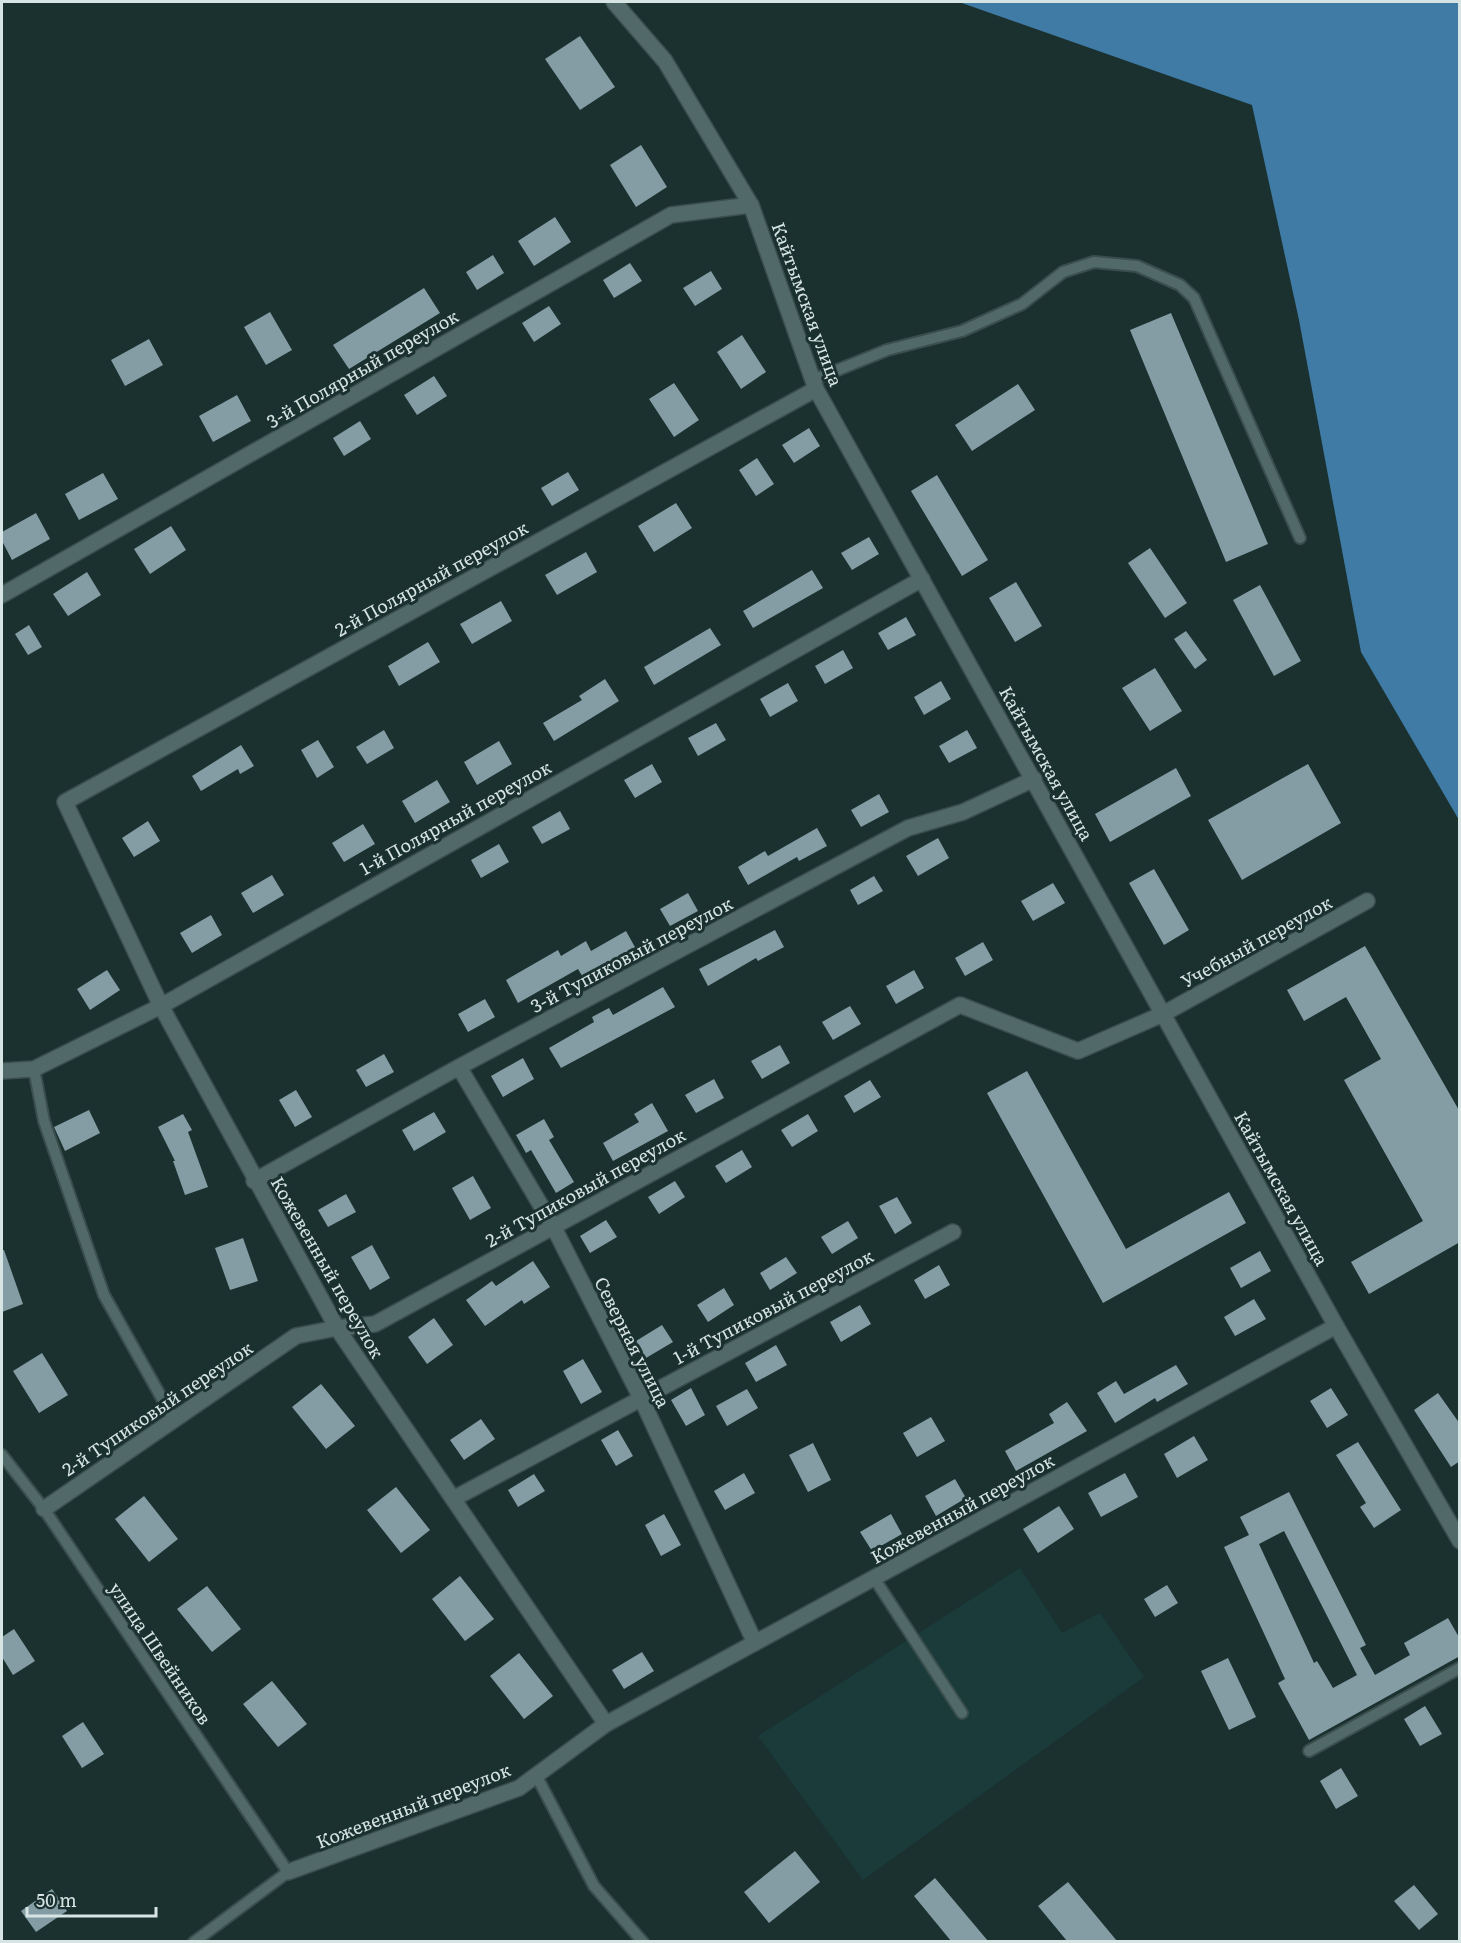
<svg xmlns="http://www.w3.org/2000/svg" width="1461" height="1943" font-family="Literata,serif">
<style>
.built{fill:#1a3b3a}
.water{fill:#3f7ba5}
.building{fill:#849da4;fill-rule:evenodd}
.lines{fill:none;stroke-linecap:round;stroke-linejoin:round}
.service-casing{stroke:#3a4e4d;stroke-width:14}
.minor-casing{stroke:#3a4e4d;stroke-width:18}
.tertiary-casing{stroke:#3a4e4d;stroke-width:18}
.service{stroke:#516a69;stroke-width:10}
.minor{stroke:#516a69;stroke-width:15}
.tertiary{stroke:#516a69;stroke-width:15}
.labels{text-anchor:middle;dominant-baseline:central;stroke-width:6;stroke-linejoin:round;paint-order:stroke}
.street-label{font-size:18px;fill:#d6e4e3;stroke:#1a3130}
</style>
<rect width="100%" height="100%" fill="#1a3130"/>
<path class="built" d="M1020 1568 1062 1633 1100 1613 1144 1677 863 1880 758 1736Z"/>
<path class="water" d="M959 2H1459V820L1361 652 1299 320 1252 105Z"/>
<path class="building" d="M580 36 615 87 580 110 545 59Z
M641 145 667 187 636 207 610 165Z
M555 217 571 242 534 266 518 241Z
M493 255 504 273 477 290 466 272Z
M630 263 642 281 614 298 603 280Z
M711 271 722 289 695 306 683 288Z
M424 288 440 313 349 369 333 345Z
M549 306 561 324 534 342 522 323Z
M270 312 292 350 266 365 244 327Z
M1171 313 1268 544 1226 562 1130 330Z
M742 335 766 372 741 389 717 352Z
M149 339 163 365 125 386 111 360Z
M434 376 447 396 417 415 404 395Z
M674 383 699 420 674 437 649 399Z
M1018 384 1035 410 972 451 955 425Z
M237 395 251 421 213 442 199 416Z
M360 421 371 439 344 456 333 438Z
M809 428 820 446 794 463 782 445Z
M757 458 774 484 756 496 739 470Z
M568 472 579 490 552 506 541 488Z
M103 473 118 499 79 520 65 494Z
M937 475 988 560 962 576 911 491Z
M676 503 692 528 654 552 638 526Z
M36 513 50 539 12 560 2 541V532Z
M171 526 186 550 150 574 134 549Z
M869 537 879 554 852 570 841 553Z
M1150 548 1187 603 1165 618 1128 563Z
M586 552 597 572 557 595 545 575Z
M812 570 823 588 753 628 743 611Z
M87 572 101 595 68 616 53 594Z
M1016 582 1042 626 1015 642 989 598Z
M1260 585 1301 661 1274 676 1233 600Z
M501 601 512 621 472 644 460 624Z
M906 617 916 635 888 650 878 633Z
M29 625 42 647 28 655 15 634Z
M710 628 721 645 654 685 644 667Z
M1186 631 1207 660 1195 669 1174 639Z
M428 642 440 662 399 686 388 666Z
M843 650 853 668 825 684 815 666Z
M1155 668 1182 711 1150 731 1122 688Z
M605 679 619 701 554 741 543 723 582 700 579 696Z
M941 681 951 699 924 715 914 697Z
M788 683 798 701 770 717 760 699Z
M716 723 726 740 698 756 688 738Z
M384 730 394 748 367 764 356 747Z
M967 730 977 748 949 763 939 746Z
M318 740 334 767 317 778 301 750Z
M499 741 512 764 477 785 464 762Z
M241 745 254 766 240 774 238 769 201 791 192 776Z
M652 764 662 782 635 798 624 780Z
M1308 764 1341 823 1242 880 1208 820Z
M1176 768 1191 796 1110 842 1095 814Z
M437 780 450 802 415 823 402 801Z
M879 794 889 812 861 827 851 810Z
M560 811 570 829 542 844 532 827Z
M148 821 160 841 134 857 122 838Z
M363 824 375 844 344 862 332 843Z
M817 828 827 846 799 861 797 857 748 885 738 867 765 851 768 856Z
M938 838 949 858 918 876 906 856Z
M499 844 509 862 481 878 471 860Z
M1154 869 1189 930 1164 945 1129 883Z
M272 875 284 895 253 913 241 893Z
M874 876 883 891 858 905 850 890Z
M1053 883 1065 903 1033 921 1021 901Z
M688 893 698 911 670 926 660 909Z
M211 915 222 935 192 953 180 933Z
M775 930 784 947 758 961 756 958 708 986 699 969Z
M626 931 636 949 584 979 578 969 518 1003 506 980 558 950 561 956 586 941 591 951Z
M983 942 993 960 965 976 955 958Z
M1365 946 1460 1112V1242L1369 1294 1351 1262 1423 1221 1344 1080 1381 1059 1346 997 1304 1021 1287 990Z
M107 970 120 990 90 1010 77 989Z
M914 970 924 988 896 1004 886 986Z
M663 987 675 1007 561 1068 549 1048 594 1022 592 1017 609 1008 613 1015Z
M485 999 495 1017 468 1032 458 1014Z
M850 1006 861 1024 833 1040 822 1022Z
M780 1045 790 1063 762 1079 751 1061Z
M384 1054 394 1072 366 1087 356 1070Z
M523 1058 534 1079 503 1097 491 1076Z
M1027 1071 1126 1249 1229 1192 1246 1223 1103 1303 987 1093Z
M714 1079 724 1098 696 1113 685 1095Z
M870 1080 881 1097 854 1113 844 1096Z
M296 1090 312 1117 295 1127 279 1100Z
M652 1103 668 1131 613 1161 603 1143 639 1122 634 1114Z
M89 1110 100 1133 65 1151 54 1127Z
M434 1112 446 1132 414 1151 402 1130Z
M183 1114 192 1130 188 1132 208 1187 185 1195 173 1161H175L158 1127Z
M808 1114 818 1131 792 1147 781 1130Z
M544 1119 554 1137 549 1140 574 1182 556 1193 531 1150 526 1153 516 1135Z
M742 1150 752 1167 726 1183 715 1166Z
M473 1176 491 1208 470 1220 452 1188Z
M675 1181 685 1197 659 1214 648 1197Z
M346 1194 356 1212 328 1227 318 1210Z
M897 1197 912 1223 895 1234 879 1206Z
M606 1220 617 1237 590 1253 580 1236Z
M848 1221 858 1238 832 1254 821 1237Z
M243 1238 258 1281 230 1290 215 1248Z
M372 1245 390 1278 370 1290 351 1257Z
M2 1250H4L23 1304 2 1312Z
M1260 1251 1271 1271 1241 1288 1230 1268Z
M786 1257 797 1273 770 1290 760 1273Z
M533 1261 550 1287 524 1304 522 1300 485 1326 466 1300 492 1281 496 1286Z
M939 1265 950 1285 925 1299 914 1280Z
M724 1288 734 1305 708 1322 697 1305Z
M1254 1299 1266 1319 1235 1336 1224 1317Z
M860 1305 871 1324 841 1342 830 1322Z
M434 1318 453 1345 427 1364 408 1337Z
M662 1325 673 1342 646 1358 636 1341Z
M776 1345 787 1365 756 1382 745 1363Z
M42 1353 68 1395 39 1413 13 1371Z
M583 1359 602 1392 581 1404 563 1371Z
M1176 1365 1188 1384 1157 1402 1155 1398 1115 1423 1097 1393 1116 1381 1124 1394Z
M321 1384 355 1426 326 1449 292 1407Z
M691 1388 705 1415 686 1426 671 1400Z
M1331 1388 1348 1415 1327 1428 1310 1401Z
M747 1389 758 1408 727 1426 716 1406Z
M1438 1393 1460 1424V1461L1451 1467 1414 1410Z
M1067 1402 1087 1431 1016 1471 1005 1451 1054 1423 1049 1414Z
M931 1417 945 1441 917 1457 903 1433Z
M481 1419 495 1439 464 1460 450 1440Z
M618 1430 633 1456 616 1466 601 1440Z
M1194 1436 1208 1460 1177 1478 1164 1454Z
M1358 1442 1401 1510 1374 1528 1360 1507 1366 1503 1336 1455Z
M813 1443 831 1480 808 1492 789 1455Z
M744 1473 755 1493 725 1510 714 1491Z
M1125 1473 1138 1497 1101 1517 1088 1493Z
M534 1474 545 1491 518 1507 508 1490Z
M955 1479 966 1498 936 1516 925 1496Z
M396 1487 430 1530 401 1553 367 1510Z
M1289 1492 1366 1645 1360 1648 1375 1675 1410 1655 1404 1643 1448 1618 1460 1639V1656L1309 1740 1278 1683 1285 1679 1224 1547 1249 1535 1240 1517ZM1284 1531 1357 1675 1333 1688 1317 1661 1314 1663 1259 1544Z
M144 1496 178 1539 149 1562 115 1519Z
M1059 1506 1074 1529 1038 1553 1023 1529Z
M664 1514 681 1545 661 1556 645 1525Z
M891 1514 902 1534 872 1551 860 1532Z
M460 1576 494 1619 465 1641 432 1599Z
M1167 1585 1178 1603 1155 1617 1144 1599Z
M207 1586 241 1629 212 1652 177 1609Z
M14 1629 35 1661 13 1675 2 1657V1637Z
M642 1652 654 1671 624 1689 612 1670Z
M519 1653 553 1696 524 1719 490 1676Z
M1228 1658 1256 1717 1229 1730 1201 1671Z
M272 1681 307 1724 278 1747 243 1704Z
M1425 1706 1442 1734 1420 1746 1404 1719Z
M83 1722 104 1754 82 1768 62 1736Z
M1341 1768 1358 1796 1336 1809 1320 1781Z
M795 1851 820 1882 769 1923 744 1892Z
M935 1878 988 1941H951L914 1896Z
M1068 1882 1117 1941H1067L1038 1906Z
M1414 1885 1438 1914 1419 1930 1394 1901Z
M52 1889 67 1911 36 1932 21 1911Z"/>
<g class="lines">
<g class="service-casing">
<path id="service" d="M813 380 887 350 962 331 1022 304 1063 272 1094 262 1137 266 1180 285 1194 298 1300 538
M34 1069 44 1121 104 1295 174 1420
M2 1455 44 1509 288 1872 194 1942
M874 1578 962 1713
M1309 1751 1460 1668
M536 1775 594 1886 643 1942"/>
</g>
<g class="minor-casing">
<path id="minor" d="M2 595 671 215 751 205
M459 1067 553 1226 641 1398 755 1643
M2 1071 34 1069 161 1006 922 579
M254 1181 459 1067 908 828 963 812 1034 779
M453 1499 953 1232
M44 1509 296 1336 337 1328 375 1324 960 1005 1078 1051 1163 1014 1367 901
M606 1724 337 1328 161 1006 65 802 816 389
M288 1872 519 1788 606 1724 1336 1326"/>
</g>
<g class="tertiary-casing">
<path id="tertiary" d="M614 2 665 61 751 205 816 389 1336 1326 1460 1541"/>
</g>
<use href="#service" class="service"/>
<use href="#minor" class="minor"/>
<use href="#tertiary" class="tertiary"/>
</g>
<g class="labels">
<g class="street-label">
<text transform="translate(808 304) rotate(70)">Кайтымская улица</text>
<text transform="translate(362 368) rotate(-30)">3-й Полярный переулок</text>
<text transform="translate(431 578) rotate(-29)">2-й Полярный переулок</text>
<text transform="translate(1047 763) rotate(61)">Кайтымская улица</text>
<text transform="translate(455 817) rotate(-29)">1-й Полярный переулок</text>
<text transform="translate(1256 941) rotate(-29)">Учебный переулок</text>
<text transform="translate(631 954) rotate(-28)">3-й Тупиковый переулок</text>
<text transform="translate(585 1187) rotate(-29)">2-й Тупиковый переулок</text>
<text transform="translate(1282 1188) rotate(61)">Кайтымская улица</text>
<text transform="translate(328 1267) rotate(60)">Кожевенный переулок</text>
<text transform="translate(773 1306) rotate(-28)">1-й Тупиковый переулок</text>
<text transform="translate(633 1342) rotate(63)">Северная улица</text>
<text transform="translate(157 1408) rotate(-34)">2-й Тупиковый переулок</text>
<text transform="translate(962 1508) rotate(-29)">Кожевенный переулок</text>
<text transform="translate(161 1653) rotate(56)">улица Швейников</text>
<text transform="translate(413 1805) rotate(-21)">Кожевенный переулок</text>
</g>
</g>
<rect width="1461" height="1943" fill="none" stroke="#d6e4e3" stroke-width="6"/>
<path d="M27 1907v9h129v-9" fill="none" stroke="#d6e4e3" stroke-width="3"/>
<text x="36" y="1907" font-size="18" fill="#d6e4e3" stroke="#1a3130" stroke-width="4.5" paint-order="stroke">50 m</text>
</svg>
